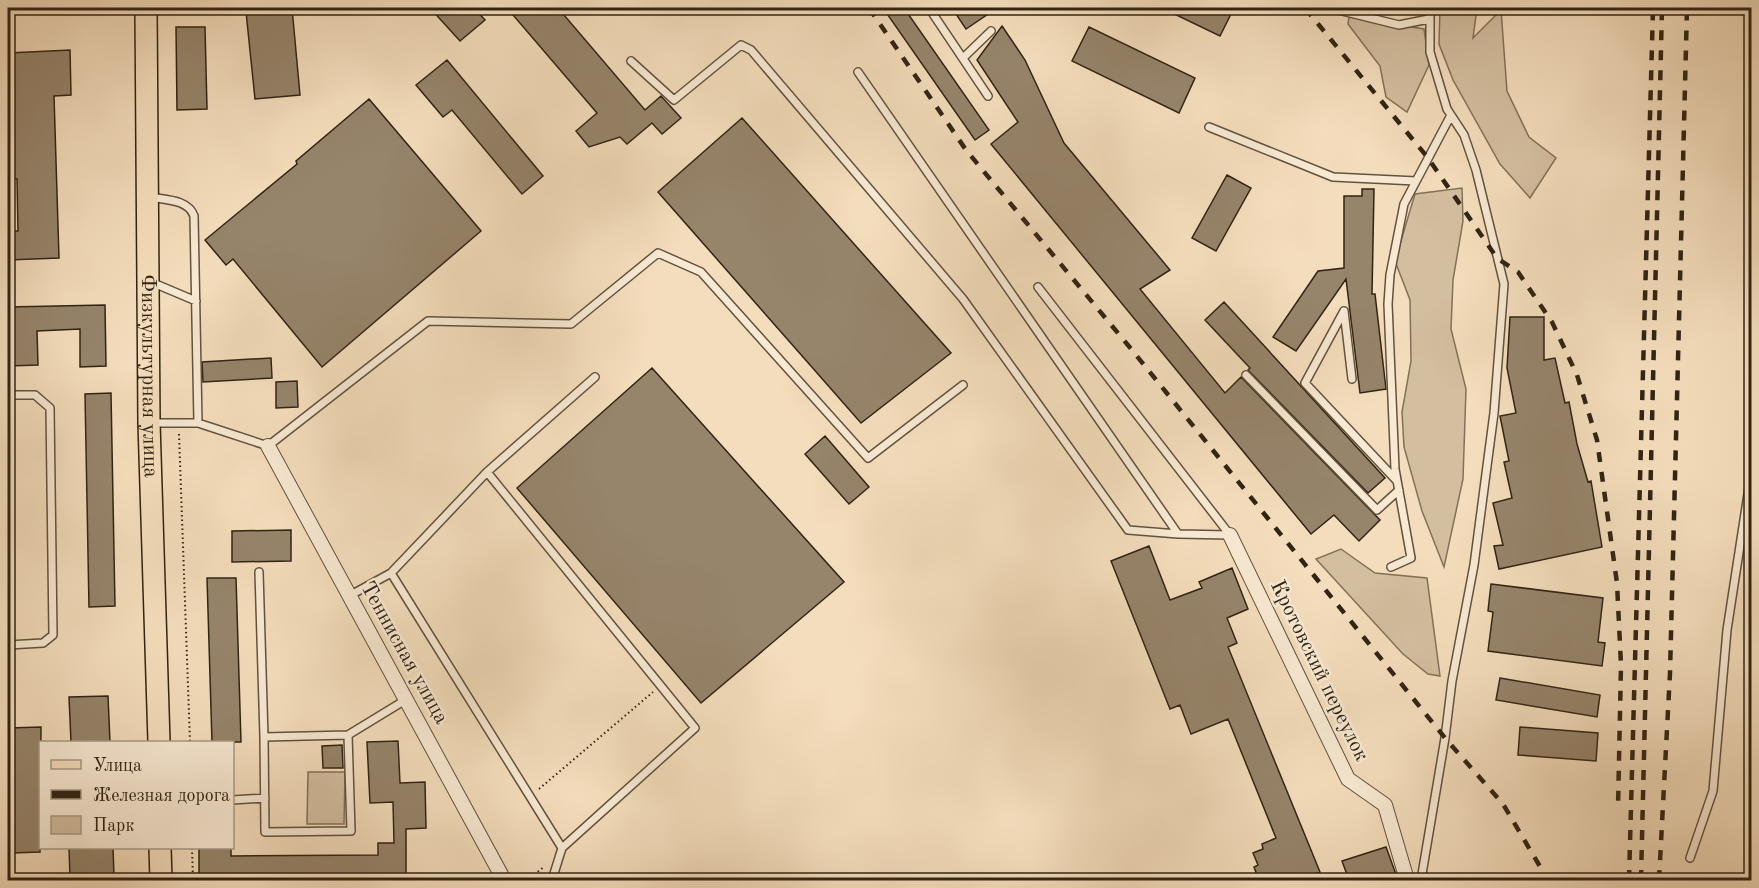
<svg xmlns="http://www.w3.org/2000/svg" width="1759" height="888" font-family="'Old Standard TT',serif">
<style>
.green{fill:#d3be9f;stroke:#82715a;stroke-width:1.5}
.building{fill:#96846b;stroke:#312414;stroke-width:1.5}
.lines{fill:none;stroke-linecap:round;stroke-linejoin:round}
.service-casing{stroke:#62523e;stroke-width:10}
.minor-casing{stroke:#62523e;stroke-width:16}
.primary-casing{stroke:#312414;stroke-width:24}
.path{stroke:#312414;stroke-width:2;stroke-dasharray:1.5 3;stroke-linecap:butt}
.service{stroke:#f8e9d3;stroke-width:7}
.minor{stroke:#f8e9d3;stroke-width:14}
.primary{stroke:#f4ddbc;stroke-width:21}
.rail{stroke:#312414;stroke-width:4.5;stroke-dasharray:10 10;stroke-linecap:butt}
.labels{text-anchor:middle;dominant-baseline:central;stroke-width:5;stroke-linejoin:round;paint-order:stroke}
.street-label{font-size:21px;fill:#312414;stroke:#f8e9d3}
</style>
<rect width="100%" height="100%" fill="#f4ddbc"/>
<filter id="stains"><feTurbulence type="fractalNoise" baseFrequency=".00333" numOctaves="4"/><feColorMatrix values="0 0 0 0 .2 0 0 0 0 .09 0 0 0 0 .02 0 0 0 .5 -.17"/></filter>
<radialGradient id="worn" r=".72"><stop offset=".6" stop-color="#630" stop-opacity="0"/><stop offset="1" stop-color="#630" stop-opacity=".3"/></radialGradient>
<path class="green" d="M1440 8H1477L1473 38 1501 10 1507 91 1529 137 1556 158 1530 198 1500 164 1453 80 1439 44Z
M1349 17 1424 29 1429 65 1407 112 1386 97 1380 66 1348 24Z
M1462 188 1463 221 1453 280 1451 329 1466 389 1463 479 1444 567 1422 511 1404 447 1402 412 1411 361 1410 300 1395 261 1415 194Z
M1341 549 1375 573 1427 578 1440 676 1428 674 1403 654 1316 559Z
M308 772H345L344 824H307Z"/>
<path class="building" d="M292 8 300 95 255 99 246 12Z
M430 8H474L485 20 460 41Z
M507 8H558L645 110 661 96 681 118 662 134 652 123 627 144 620 137 589 147 576 131 597 113Z
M883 8H904L989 130 975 140Z
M952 8H997L966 29Z
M1162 8H1234L1220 36Z
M1002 26 1025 60 1064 143 1170 270 1140 289 1225 393 1241 377 1380 520 1359 541 1334 515 1311 534 991 144 1018 122 977 60Z
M176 27H205L207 109 177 110Z
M1089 27 1195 78 1179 113 1072 61Z
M70 50 71 95 54 96 59 258 8 260V231H18L17 179H8V53Z
M447 60 543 176 522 194 452 110 443 117 416 85Z
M369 99 481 231 322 367 233 259 226 265 205 240 297 164 296 161Z
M742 118 951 353 861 423 658 192Z
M1227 175 1251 188 1216 251 1192 238Z
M1362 189H1374L1372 294H1375L1386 389 1360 393 1346 279 1296 351 1273 337 1318 271 1344 268V196H1362Z
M1224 302 1385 478 1368 493 1248 370 1250 368 1205 320Z
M105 305 106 366 80 367V329L37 331 38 365 8 366V307Z
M1510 317H1544V360L1555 358 1565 403 1569 402 1577 444 1588 482 1591 481 1602 547 1499 569 1494 546 1503 545 1493 503 1512 498 1504 462 1509 461 1500 416 1516 413 1507 368Z
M271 358 272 378 203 382 202 362Z
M652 368 844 582 701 703 517 488Z
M297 381 298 407 276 408V382Z
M111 393 115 606 89 607 85 394Z
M825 436 869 487 849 504 805 454Z
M291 530V561L232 562V531Z
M1149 546 1170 600 1202 588 1199 582 1232 568 1248 609 1227 618 1237 643 1228 647 1320 872 1300 880H1259L1254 867 1258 865 1253 853 1263 849 1262 844 1276 838 1228 719 1191 734 1180 705 1170 709 1111 561Z
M207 578H236L241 742H212Z
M1491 584 1603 598 1598 642 1605 643 1602 666 1488 651 1493 612 1488 611Z
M1500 678 1600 695 1597 717 1496 700Z
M108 696 110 742H71L69 697Z
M41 727 40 852 12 853 8 728Z
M1520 727 1598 733 1596 761 1518 755Z
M398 741 400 783 425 782 426 828 406 829V880H199V848H231V856L378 855V843H394L393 802 370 803 367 742Z
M342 745 343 768H323L322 746Z
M1386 847 1398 880H1349L1342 861Z
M69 848H113L114 876 70 878Z"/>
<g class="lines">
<g class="service-casing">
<path id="service" d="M929 8 988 96
M1330 8 1399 25 1429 19
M963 58 991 31
M631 61 674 100 741 45 751 50 963 299 1128 530 1178 534
M858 72 1178 534 1230 535
M1209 127 1333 177 1416 181
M150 197C165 200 188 199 194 216L198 423
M151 282 196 301
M1038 287 1230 535
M1344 311 1305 383 1397 481
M1344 311 1352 379
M1246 375 1377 510 1399 490
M8 395H35L50 408 53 635 43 643 8 645
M152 423H198L268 446 428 321 571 324 658 253 701 272 868 458 963 385
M487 472 695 728 562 848
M1391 567 1411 558 1395 469 1388 304 1390 275 1404 204 1451 115
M259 572 264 737
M391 573 562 848 552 880
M349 596 391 573 487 472 595 377
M348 735 351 831 265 832 264 737Z
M348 735 407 699
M232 800 265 798
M1690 858 1713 791 1727 630 1752 468
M1421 880 1445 738 1452 681 1474 565 1494 413 1504 284 1476 170 1464 135 1447 109 1430 52V8"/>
</g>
<g class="minor-casing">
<path id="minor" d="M8 8H10
M268 446 504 880
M1230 535 1348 779 1385 805 1407 880"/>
</g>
<g class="primary-casing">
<g id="primary">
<path id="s1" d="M146 8 149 423 159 742"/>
<path d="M160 848 161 880"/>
</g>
</g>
<path class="path" d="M179 434 190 742
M539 789 653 692
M192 848 193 880
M527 880 544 867"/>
<use href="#service" class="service"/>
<use href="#minor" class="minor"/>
<use href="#primary" class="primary"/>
<path class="rail" d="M869 8 966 150 1132 350 1445 738 1503 804 1548 880
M1305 8 1428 158 1497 258 1518 272 1552 322 1577 375 1597 440 1617 583 1621 665 1618 808
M1629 880 1653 8
M1641 880 1662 8
M1659 880 1670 673 1687 8"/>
</g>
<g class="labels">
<g class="street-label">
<text stroke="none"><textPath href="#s1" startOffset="368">Физкультурная улица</textPath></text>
<text transform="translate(404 653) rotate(61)">Теннисная улица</text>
<text transform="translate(1319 671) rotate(64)">Кротовский переулок</text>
</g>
</g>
<rect width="1759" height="888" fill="none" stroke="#f4ddbc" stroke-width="30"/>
<rect x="9" y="9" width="1741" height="870" fill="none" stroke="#312414" stroke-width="3"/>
<rect x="15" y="15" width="1729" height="858" fill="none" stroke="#312414" stroke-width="1.5"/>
<rect x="39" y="741" width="195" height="108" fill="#f8e9d3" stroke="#a89a87" stroke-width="1.5"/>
<rect x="51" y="760" width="30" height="9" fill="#f4ddbc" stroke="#a89a87" stroke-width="1.5"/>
<text x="93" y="771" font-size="18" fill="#312414">Улица</text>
<rect x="51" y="790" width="30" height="9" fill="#312414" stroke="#a89a87" stroke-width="1.5"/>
<text x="93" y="801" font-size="18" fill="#312414">Железная дорога</text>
<rect x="51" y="816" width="30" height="18" fill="#d3be9f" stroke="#a89a87" stroke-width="1.5"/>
<text x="93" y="831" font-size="18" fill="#312414">Парк</text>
<rect width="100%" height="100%" filter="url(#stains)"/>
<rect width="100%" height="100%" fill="url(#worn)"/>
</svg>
